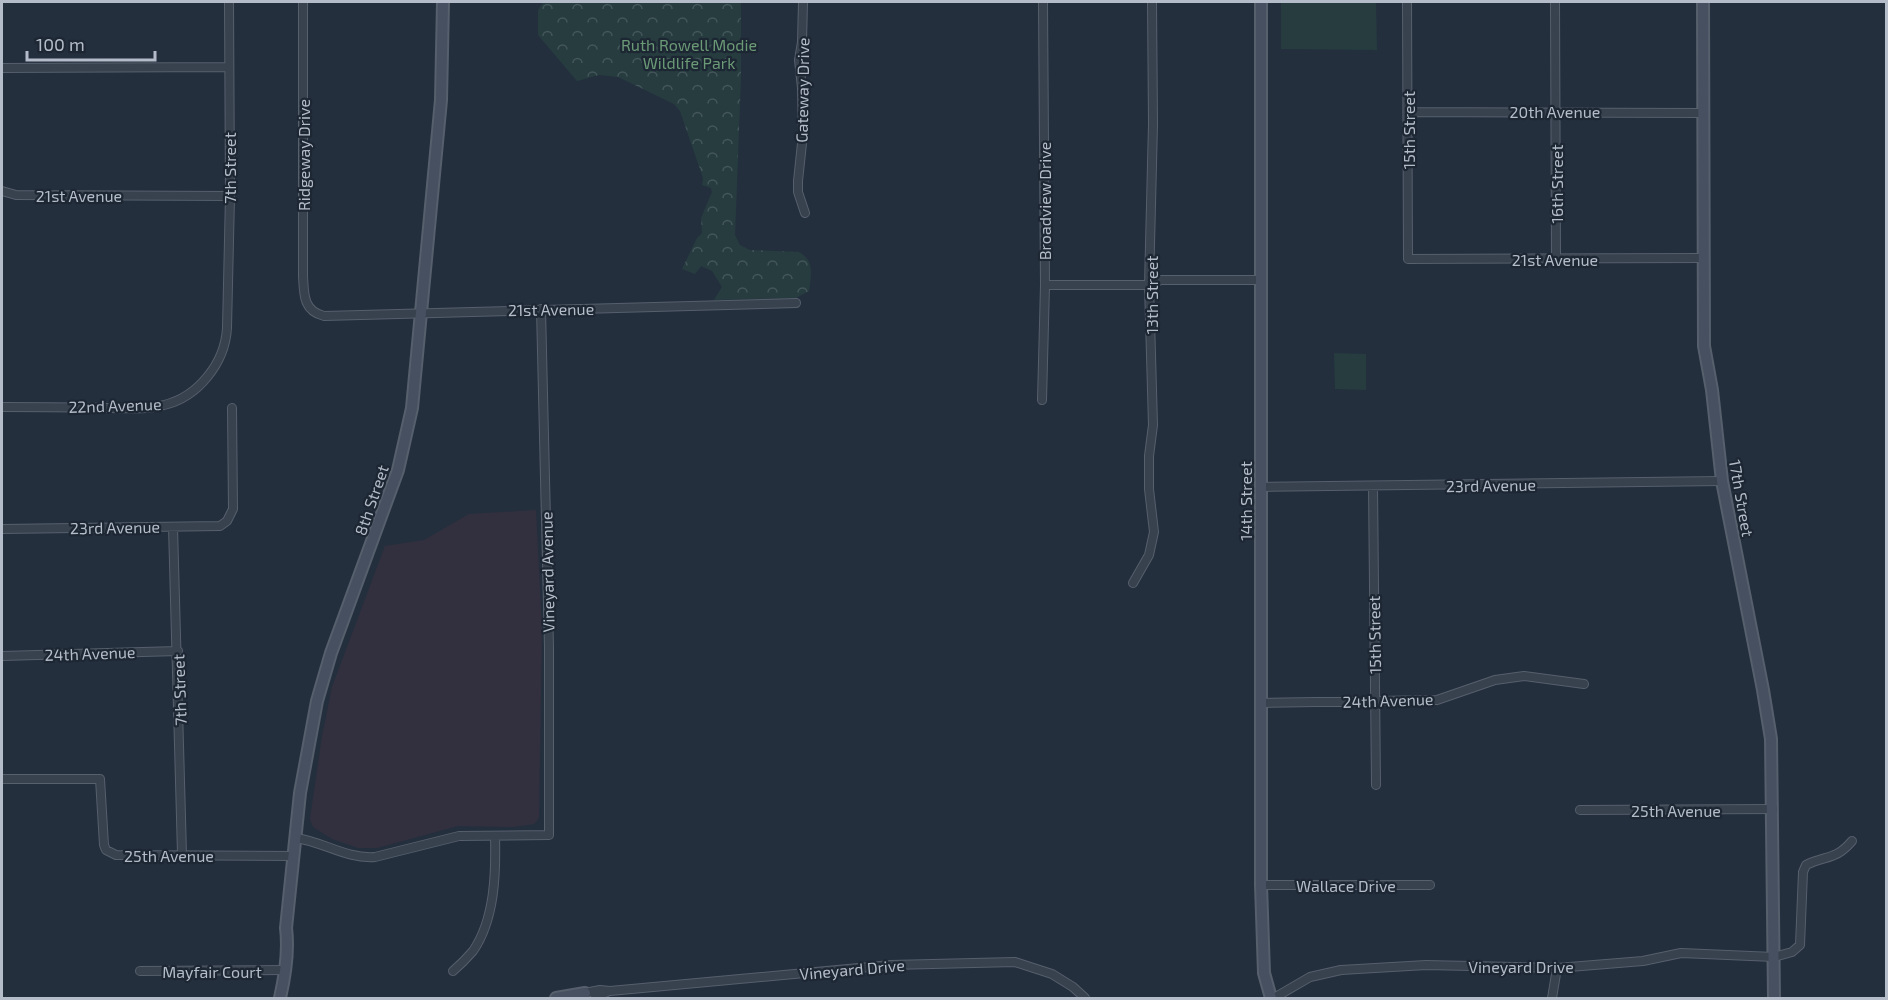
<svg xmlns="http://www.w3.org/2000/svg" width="1888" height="1000" font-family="'Exo 2',sans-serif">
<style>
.medical{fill:#32303f}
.park{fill:url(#park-crowns)}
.pitch{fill:#263c3f}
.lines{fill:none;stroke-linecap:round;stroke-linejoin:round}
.street-casing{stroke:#565f6c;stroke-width:10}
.secondary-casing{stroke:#565f6c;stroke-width:14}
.street{stroke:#38414e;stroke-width:8}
.secondary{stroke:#465061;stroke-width:10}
.labels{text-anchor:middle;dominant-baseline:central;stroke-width:4.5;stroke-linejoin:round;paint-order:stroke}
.park-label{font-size:16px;fill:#6b9a76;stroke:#1d2633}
.street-label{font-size:16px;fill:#b4bcc9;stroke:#1d2633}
</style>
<defs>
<pattern id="park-crowns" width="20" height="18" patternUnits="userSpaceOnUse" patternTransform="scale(1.5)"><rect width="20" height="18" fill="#263c3f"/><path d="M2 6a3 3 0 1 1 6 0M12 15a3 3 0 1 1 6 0" fill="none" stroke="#435659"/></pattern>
</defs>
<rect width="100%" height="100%" fill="#242f3e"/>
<path class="medical" d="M536 510 542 630 539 818 534 824 514 827 458 826 377 848H358L332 839 313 827 310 819 322 736 332 687 385 546 424 540 469 514Z"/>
<path class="park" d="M543 2H741V78L735 235 740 245 750 250 799 252C815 261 811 275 809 291L796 298 714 300 722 287 712 271 701 266 695 274 682 269 697 238 702 233 701 218 712 192 711 188 702 185 703 178 680 111 674 104 618 77 599 75 577 81 538 35V10Z"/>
<path class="pitch" d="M1281 2H1376L1377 50 1281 49Z
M1334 353 1366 354V390L1335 389Z"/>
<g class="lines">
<g class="street-casing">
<path id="street" d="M303 2V276C304 294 303 311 324 316L796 303
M803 2 802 42 799 60 802 88 803 134 798 181V192L805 213
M1407 2 1408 259 1703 258
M1555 2 1556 259
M2 68 229 67
M1409 112 1702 113
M2 191 16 195 230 196
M1045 285H1149L1161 280H1261
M1042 400 1045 285 1043 2
M2 407C37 407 73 407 108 408 126 408 146 410 164 405 198 397 225 363 227 328L230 196 229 2
M1373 486 1376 785
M1260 487 1722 481
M173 527 182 854
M2 529 220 526 227 521 233 509 232 408
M1133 583 1149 555 1154 532 1149 489V456L1153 425 1149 285 1153 124 1152 2
M2 656 178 651
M1261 703 1437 700 1495 680 1524 676 1584 684
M2 779H100L104 845 106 850 116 855 294 856
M1580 810 1773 809
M296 838C324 842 346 859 375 857L459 836 549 835V647L541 309
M1261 885H1430
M140 971 285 970
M453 971C460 965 467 958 473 951 495 919 496 873 495 836
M580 994 600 990 610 991 891 965 1015 962 1052 974 1073 987 1085 998
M595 998 609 991
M1274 998 1310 977 1341 970 1426 965 1557 968 1643 961 1681 953 1774 957 1792 952 1800 945 1803 872 1806 865C1827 855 1836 860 1852 841
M1552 998 1557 968"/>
</g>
<g class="secondary-casing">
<path id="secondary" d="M1261 2V885L1264 973 1271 998
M1703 2 1704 346 1712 390 1722 481 1763 690 1771 739 1774 998
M280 998C285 976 289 951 286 928L300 793 317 701 331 653 398 470 412 408 441 100 443 2
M556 998 585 993"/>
</g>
<use href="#street" class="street"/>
<use href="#secondary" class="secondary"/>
</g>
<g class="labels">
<g class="park-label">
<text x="689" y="44">Ruth Rowell Modie<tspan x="689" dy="18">Wildlife Park</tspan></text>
</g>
<g class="street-label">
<text transform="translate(802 90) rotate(-89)">Gateway Drive</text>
<text x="1555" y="111">20th Avenue</text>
<text transform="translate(1408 130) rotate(-90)">15th Street</text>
<text transform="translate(303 155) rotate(-90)">Ridgeway Drive</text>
<text transform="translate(229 168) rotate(-90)">7th Street</text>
<text transform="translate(1556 184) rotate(-90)">16th Street</text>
<text x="79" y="195">21st Avenue</text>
<text transform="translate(1044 201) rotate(-90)">Broadview Drive</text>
<text x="1555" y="259">21st Avenue</text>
<text transform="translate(1151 295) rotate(-90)">13th Street</text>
<text transform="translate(551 309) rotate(-1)">21st Avenue</text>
<text transform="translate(115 405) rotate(-2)">22nd Avenue</text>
<text transform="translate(1491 485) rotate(-1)">23rd Avenue</text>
<text transform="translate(1742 498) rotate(80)">17th Street</text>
<text transform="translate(371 500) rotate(-71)">8th Street</text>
<text transform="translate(1245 501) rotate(-90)">14th Street</text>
<text transform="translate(115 527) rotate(-1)">23rd Avenue</text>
<text transform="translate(547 572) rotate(-91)">Vineyard Avenue</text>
<text transform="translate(1374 635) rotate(-91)">15th Street</text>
<text transform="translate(90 653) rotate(-2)">24th Avenue</text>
<text transform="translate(179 690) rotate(-92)">7th Street</text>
<text transform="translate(1388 700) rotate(-2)">24th Avenue</text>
<text x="1676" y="810">25th Avenue</text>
<text x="169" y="855">25th Avenue</text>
<text x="1346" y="885">Wallace Drive</text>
<text x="1521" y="966">Vineyard Drive</text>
<text transform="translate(852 969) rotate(-5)">Vineyard Drive</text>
<text x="212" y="971">Mayfair Court</text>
</g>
</g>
<rect width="1888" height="1000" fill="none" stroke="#b4bcc9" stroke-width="6"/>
<path d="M27 51v9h128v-9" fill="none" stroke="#b4bcc9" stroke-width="3"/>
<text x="36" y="51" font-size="18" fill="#b4bcc9" stroke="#1d2633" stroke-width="4.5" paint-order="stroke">100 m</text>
</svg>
